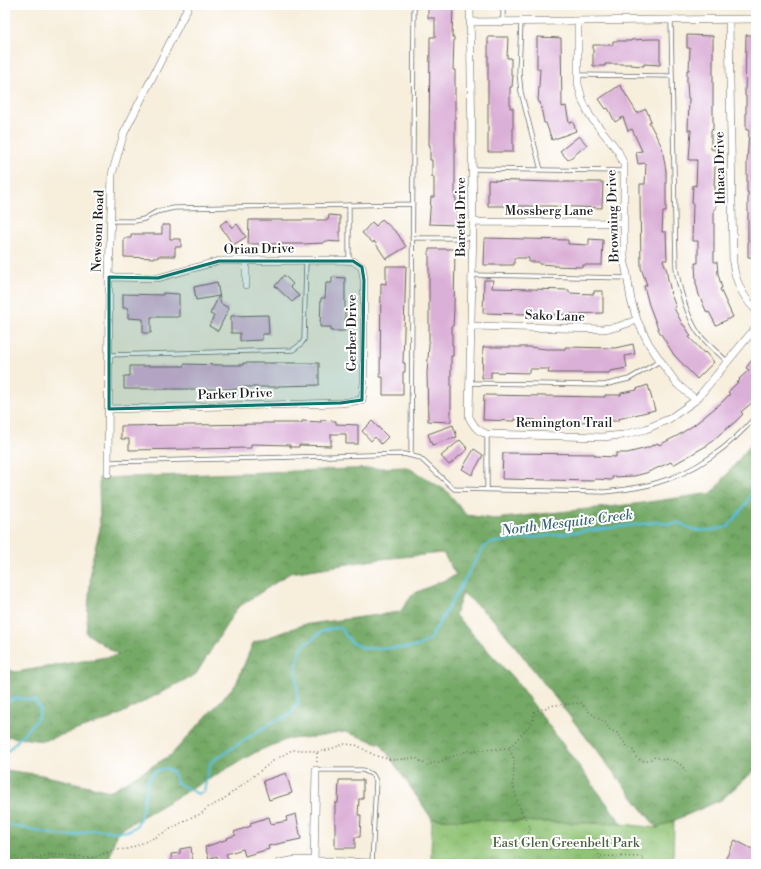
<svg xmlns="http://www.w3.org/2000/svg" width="761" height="869" font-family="'Libre Bodoni',serif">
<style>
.forest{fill:url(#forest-crowns);stroke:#486241}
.park{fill:url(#park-crowns);stroke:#567048}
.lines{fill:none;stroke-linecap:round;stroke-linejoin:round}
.stream{stroke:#59bdd7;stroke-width:2.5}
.building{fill:#dbb0d8}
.service-casing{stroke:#69665f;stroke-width:5}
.minor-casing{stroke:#69665f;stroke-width:8}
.tertiary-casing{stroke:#69665f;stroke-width:10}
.path{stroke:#69665f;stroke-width:1.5;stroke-dasharray:1 3;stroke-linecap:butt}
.service{stroke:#fff;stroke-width:3.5}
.minor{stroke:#fff;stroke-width:7}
.tertiary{stroke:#fff;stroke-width:9}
.marked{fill:#0f766e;fill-opacity:0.2;stroke:#0f766e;stroke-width:3;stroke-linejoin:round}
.labels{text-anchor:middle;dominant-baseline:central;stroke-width:4;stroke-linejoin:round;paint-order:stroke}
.street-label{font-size:13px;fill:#1c1c1c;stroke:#fff}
.park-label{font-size:13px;fill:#4a5f3f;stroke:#fff}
.water-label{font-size:14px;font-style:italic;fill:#376470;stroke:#fff}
</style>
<defs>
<pattern id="forest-crowns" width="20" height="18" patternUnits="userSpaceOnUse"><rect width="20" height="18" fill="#74a966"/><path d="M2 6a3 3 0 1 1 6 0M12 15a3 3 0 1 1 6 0" fill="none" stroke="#5e8953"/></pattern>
<pattern id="park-crowns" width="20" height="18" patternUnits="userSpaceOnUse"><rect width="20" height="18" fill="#90c374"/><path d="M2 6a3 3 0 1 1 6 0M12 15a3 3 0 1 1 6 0" fill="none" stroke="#7ca764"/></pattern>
</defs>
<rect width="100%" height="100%" fill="#fff"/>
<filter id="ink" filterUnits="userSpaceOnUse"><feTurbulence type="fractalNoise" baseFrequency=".025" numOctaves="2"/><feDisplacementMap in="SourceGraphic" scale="8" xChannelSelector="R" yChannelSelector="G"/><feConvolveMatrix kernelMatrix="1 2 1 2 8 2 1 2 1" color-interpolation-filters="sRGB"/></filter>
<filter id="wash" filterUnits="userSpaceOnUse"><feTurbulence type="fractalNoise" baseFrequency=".012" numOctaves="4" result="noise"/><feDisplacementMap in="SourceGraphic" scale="16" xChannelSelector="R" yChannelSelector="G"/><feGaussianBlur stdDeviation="0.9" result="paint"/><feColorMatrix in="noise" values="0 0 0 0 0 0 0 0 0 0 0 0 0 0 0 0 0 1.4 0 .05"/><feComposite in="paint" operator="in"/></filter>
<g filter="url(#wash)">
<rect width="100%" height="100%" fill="#f7eedc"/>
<path class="forest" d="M756 438V769L721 800 657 828 496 622 463 593 455 615 515 680 622 824 432 819 381 744 345 732 316 737 288 739 258 751 117 831 108 863 5 864V770L42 775 110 791 171 755 236 684 253 643 302 625 400 612 413 594 456 575 443 553 381 559 290 573 237 608 196 674 113 718 43 741 5 736V669L16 672 119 655 86 633 92 560 100 529 99 478 407 467 447 491 466 515 494 519 635 504 712 493Z"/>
<path class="park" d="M432 819 622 824 657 828 674 821 673 864H565L431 859Z"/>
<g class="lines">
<path class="stream" d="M5 702 16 698 35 701 40 709 38 718 5 754
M5 823 8 825C25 828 56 837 72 836 81 835 88 829 98 830 111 830 125 836 136 826 138 824 139 820 140 818 145 806 144 782 152 774 156 770 161 769 166 768L173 772 177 783 198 794 204 792 207 775 211 762 271 723 290 715 298 703 296 668 299 654 304 644 312 640 321 632 332 628H340L352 643 364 648H403L418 646 430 639 482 550 489 543 658 522 668 524 680 523C698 535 709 530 728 527L746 504 750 495 756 492"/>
</g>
<g id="blocks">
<path class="building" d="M428 5 453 6 452 37H454L453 70H455V198H456L457 225 429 224 431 197H434V177H432V160H430V145H429L430 37H435V18H428Z
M687 35 713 36V130H711V149L716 150 714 186H715V199H716V209H714V262H717L718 274 722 288 720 289 733 317 716 325 709 312 707 313 699 295 696 283 695 263H698V241H692L693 203H692L693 185 696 186 697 160H689L691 130H688L689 98H688L687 81V70H689L690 48H687Z
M746 35H756V257H748V192H747V162L749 130H746V96H745Z
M488 37H508L507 58H511V75H513L512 87H510V108H513V152H488Z
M537 37 561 38 562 107 566 106 569 123 573 122 576 131 552 140 546 123H544L540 102H538L540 69H537Z
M650 39H660V65L644 64V66L631 65V64H605V66H593V45H613V41H631V40Z
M620 85 637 113 646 109 651 121 649 122 662 147 666 171V212H663L662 232H666L667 260H663L668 274 667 275 671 292H670L676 307 674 308 683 325H684L691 336 689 337 704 353 705 352 714 362 697 379 674 355 659 331 649 305 644 286 647 285 641 268 640 196V184H645L646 163 638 164 636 152 642 151 632 129 628 131 623 117 615 122 608 108 606 109 599 99Z
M579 136 587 145 568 160 560 151Z
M488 180 552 182H603L602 208 552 206H488Z
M329 215 340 216V242L324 241V243L303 244H248L249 220H328Z
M382 219 398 234 406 247 386 259 374 241 373 243 362 233 372 222 376 226Z
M227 220 232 228 237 224 246 237 233 245 220 225Z
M162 225H170V239H181V247H175V256H158V258L124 257V238H131V234H162Z
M485 238 568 240V244L589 245V239L603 240 602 265H583V267L554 266V265L539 264V262H529V258H514V265H484Z
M429 249H455L454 310 453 326H452V345H453V356H451V422L428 421 427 373 429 345Z
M386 266H406L403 363H405V372H403V395H383V377H380L381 283 386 284Z
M284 275 293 284 290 287 299 296 292 302 275 286Z
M332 277 345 278V331H331V327H320L321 298H325L326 283H332Z
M484 280H493L492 288 569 290V293L594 294V291H603V313L569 314V315L483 313Z
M217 282 221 304 229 308 218 331 209 326 214 316 210 314 219 296 196 300 194 287Z
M163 293 179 294V317H151V333H143V319L128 318V308H123V294L163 295Z
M268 315 269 334H262V340L240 341V333H231V316Z
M633 344 635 354 625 356 627 368 610 371 609 373H548L549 369H529V373L491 372V378H482L483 347H529L546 349H565V347L615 348Z
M756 354V395L752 399 754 401 741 412 743 414 734 423 721 433 707 446H706L673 465 671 462 646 473 634 476 612 477V480L595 479 594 481 502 479 503 453 595 454V456L616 457V453H627L647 448 658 443 659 445 677 436 694 425 720 404 730 394 728 392 740 380 739 379 749 370 746 368Z
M243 363H319V385L278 386V387H238V389H124V376H130V366H184V364L222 365H243Z
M648 385 655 410 618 419V421H599V422L536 421V420L515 419V421L483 420 484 395 605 397V395H621V393L637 390 636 389Z
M321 420 336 421V424L358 425V444H346V434H331V446L299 445V447H290V445L251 444V448L129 450V439H121V426L262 424V423H302V421L321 422Z
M372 421 388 437 381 444 375 437 371 441 362 431Z
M453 425 457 437 432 445 428 434Z
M460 440 468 449 449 465 441 456Z
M474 449 483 455 472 475 462 469Z
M286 773 292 793 269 800 263 781Z
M339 780H363V799H359L358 815H361L360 837H355V848H335V803H338Z
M296 814 301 839 268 846 269 849 245 856 243 849 226 854 229 861 220 864 217 856 209 859 205 847 228 839 227 838 236 835 234 832 251 826 250 823 269 817 271 824 287 821 286 817Z
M735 840 756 851V864H728L724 862Z
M191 847 193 864H172L171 854 180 853V849Z"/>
</g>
</g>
<g filter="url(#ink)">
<use href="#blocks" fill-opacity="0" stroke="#69665f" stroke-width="1"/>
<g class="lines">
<g class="service-casing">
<path id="service" d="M671 21 676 267C678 285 688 319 699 334 707 344 718 353 728 362
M503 22V5
M521 22 519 72 521 92 541 170
M578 75 672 76
M473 169 624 171
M111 221H135L144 219 156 212 174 208 413 204
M412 238H473
M349 261V205
M472 275 627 278
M109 355 293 350 301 344 304 340 306 261
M469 383 604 385 629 379 660 361
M487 434V490
M411 455 414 10 415 5
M109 462 404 454 420 458 454 489 605 492C622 490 640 488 656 483 694 473 731 446 756 416
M316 770H363L373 775 376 781 372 863"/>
</g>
<g class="minor-casing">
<path id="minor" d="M470 5 473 222 469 417C474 426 477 431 487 434L602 437 623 435 646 429 669 419 696 400 756 327
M729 20 733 263C735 280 743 298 756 310
M470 22 756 19
M578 22V84L583 102 590 116 618 151 624 165V257L631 300 637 320 649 344 664 366 677 384 696 400
M473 222 624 223
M246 261V285
M471 326 602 329 617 327 637 320
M109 409 341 403 362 400 364 383V280L362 267 353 261 342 260 219 261 158 278 109 277
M108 474 109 277 112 174 124 133 189 5
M314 864 316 770"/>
</g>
<g class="tertiary-casing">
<path id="tertiary" d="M279 864 296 861 373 864"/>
</g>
<path class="path" d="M317 762V752
M5 860 27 861 51 854 86 858 95 857 114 850 128 849 156 837 192 817 201 814 207 808 221 801 273 761 292 750H306L317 752 328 750 344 744 356 745 376 756 392 760 416 758 426 765 439 762 461 753 468 751 509 748
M599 864V856
M644 864 643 857 599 856 598 851 577 848 544 849 534 847C529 840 526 836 531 828L521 811 513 787 514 759 509 748 533 722 534 712 554 705 582 703 586 709 597 718 606 723 610 730 617 733 627 746 634 751 636 757 642 761H648L655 757C670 761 678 758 687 773"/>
<use href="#service" class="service"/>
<use href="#minor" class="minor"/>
<use href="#tertiary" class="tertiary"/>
</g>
</g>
<path class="marked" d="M219 261H353L362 267 364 280 362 400 341 403 109 409V277L158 278Z"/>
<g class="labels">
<g class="street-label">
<text transform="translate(720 168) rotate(-91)">Ithaca Drive</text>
<text x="549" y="211">Mossberg Lane</text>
<text transform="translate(613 216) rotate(-92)">Browning Drive</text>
<text transform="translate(461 217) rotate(-90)">Baretta Drive</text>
<text transform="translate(98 231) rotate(-88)">Newsom Road</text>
<text transform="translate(259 249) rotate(-1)">Orian Drive</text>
<text transform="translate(555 316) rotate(2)">Sako Lane</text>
<text transform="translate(352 333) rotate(-90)">Gerber Drive</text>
<text transform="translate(235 394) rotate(-2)">Parker Drive</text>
<text x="564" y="423">Remington Trail</text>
</g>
<g class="park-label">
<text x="566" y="843">East Glen Greenbelt Park</text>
</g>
<g class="water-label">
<text transform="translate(567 523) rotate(-7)">North Mesquite Creek</text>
</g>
</g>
<rect width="761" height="869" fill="none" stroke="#fff" stroke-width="20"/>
</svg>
